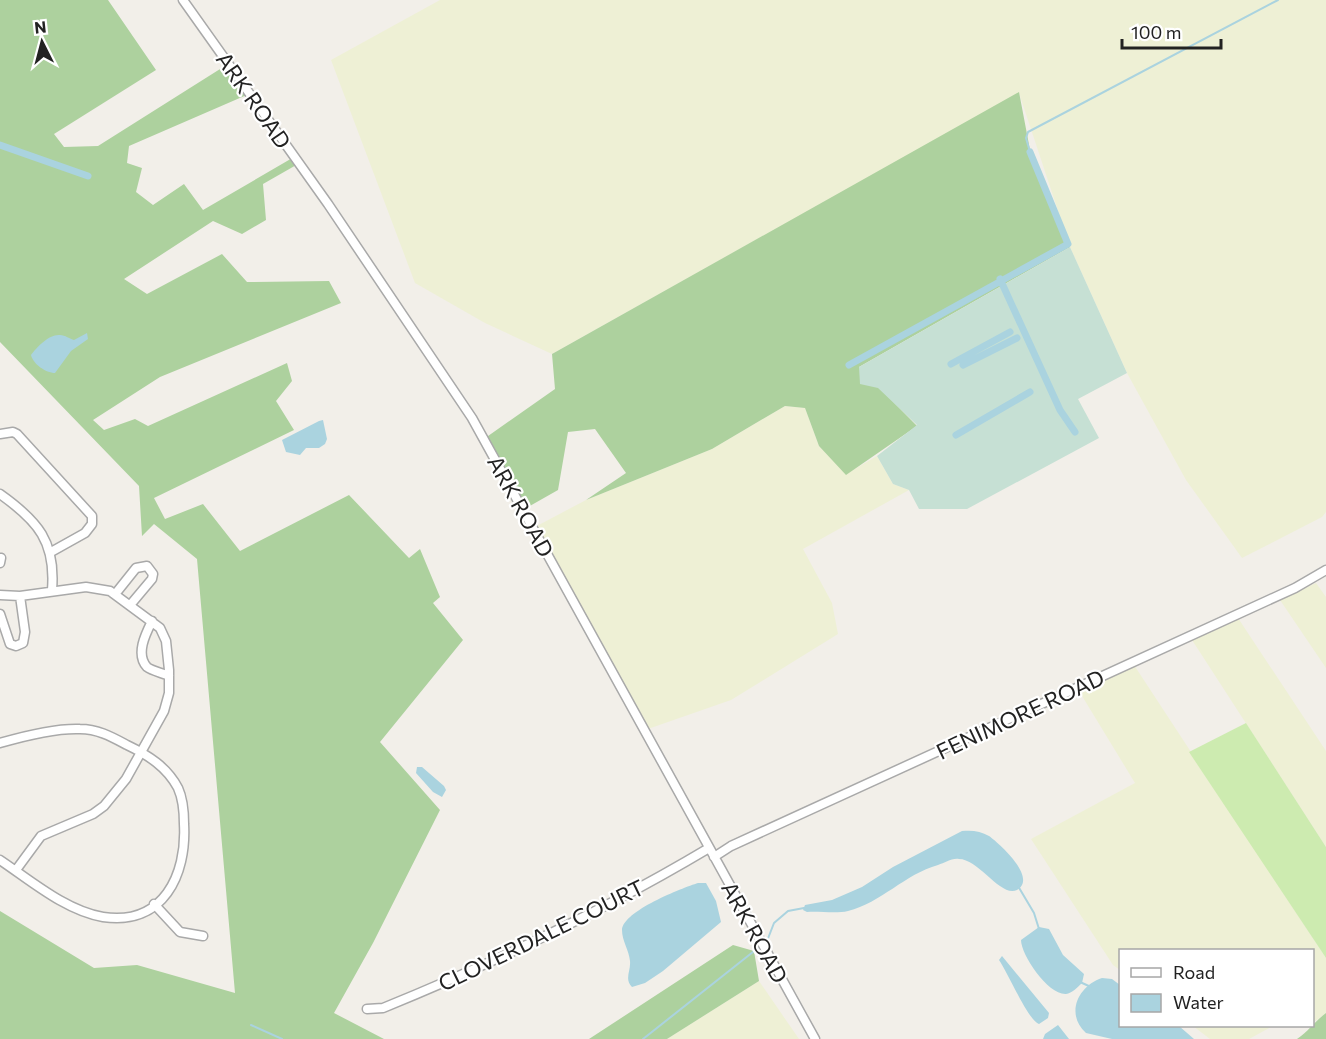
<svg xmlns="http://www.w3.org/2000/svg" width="1326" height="1039" font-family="Commissioner,sans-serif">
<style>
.farmland{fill:#eef0d5}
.grass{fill:#cdebb0}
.forest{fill:#add19e}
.wetland{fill:#c6e0d4}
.water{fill:#aad3df}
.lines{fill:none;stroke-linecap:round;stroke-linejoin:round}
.stream{stroke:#aad3df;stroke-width:2}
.canal{stroke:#aad3df;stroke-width:7}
.street-casing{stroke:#a9a9a9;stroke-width:11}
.street{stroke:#fff;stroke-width:8}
.labels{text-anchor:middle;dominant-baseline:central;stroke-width:4.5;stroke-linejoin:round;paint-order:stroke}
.street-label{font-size:22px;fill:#222;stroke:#fff}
</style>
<rect width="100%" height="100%" fill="#f2efe9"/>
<path class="farmland" d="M440 0H1326V512L1322 517 1242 558 1186 480 1127 373 1070 247 1019 93 552 354 485 323 415 283 331 60Z
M785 406 805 408 819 446 846 474 877 456 893 484 909 490 803 549 832 603 838 634 731 700 645 730 533 528 586 500 712 449Z
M1316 583 1326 597V668L1280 600Z
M1238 618 1326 751V847L1192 640Z
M1134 665 1326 958V1013L1313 1023 1312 950H1120V970L1113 965 1031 839 1135 783 1079 691Z
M759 981 799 1039H667Z
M1193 1026H1273L1249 1039H1210Z"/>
<path class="grass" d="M1246 723 1326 847V958L1189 752Z"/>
<path class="forest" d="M0 0H108L156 70 54 134 64 147 98 146 228 64 249 94 129 146 127 163 142 168 136 192 153 205 184 184 203 210 294 157 298 164 263 184 266 220 242 234 213 221 124 279 147 294 222 254 247 282 329 281 341 303 160 377 93 420 104 430 135 419 148 426 287 363 292 381 276 401 294 430 154 498 165 519 203 504 240 551 349 495 409 558 420 549 440 597 433 603 463 640 380 742 440 810 373 943 334 1013 384 1039H0V911L94 968 137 965 235 993 197 559 154 524 142 536 139 486 0 342Z
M1019 92 1030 150 1070 247 859 367 917 426 846 475 819 446 805 408 785 406 712 449 586 500 626 473 595 429 568 432 558 490 521 511 481 441 555 389 552 354Z
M733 945 754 951 759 981 667 1039H589Z
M1326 1013V1039H1297C1309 1031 1314 1022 1326 1013Z"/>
<path class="wetland" d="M1070 247 1127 373 1078 399 1099 438 967 509H919L909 490 893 484 877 456 917 425 878 388 860 384 859 367Z"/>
<path class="water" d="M87 333 88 339 71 351 55 373C46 373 33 364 31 355 37 347 49 334 60 335 65 335 70 339 74 340Z
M319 421 323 420 327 439 325 444 319 448H306L300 455 286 452 282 440Z
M417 767H422L444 786 446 790 442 797 433 792 416 773Z
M962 831C972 830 981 831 989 836 999 843 1038 878 1017 890 1001 898 979 859 959 859 951 858 945 863 938 865 905 874 881 903 848 911 836 914 820 911 807 912L803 910 805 905 832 900 862 887 893 867Z
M698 883H706L716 901 721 922 663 971 645 983 632 987C624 979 631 971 630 961 629 950 622 941 622 930 623 911 682 888 698 883Z
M1039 927 1049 929 1063 955 1084 974 1082 983C1078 987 1072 993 1066 994 1048 995 1021 955 1021 940Z
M1002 956 1049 1013 1048 1018 1039 1024C1028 1020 1008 973 999 960Z
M1102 978 1112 979 1120 985V1026H1179L1194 1039H1112L1086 1033C1065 1014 1078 986 1102 978Z
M1058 1025 1069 1039H1043L1045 1034Z"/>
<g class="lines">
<path class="stream" d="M1030 152 1026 138 1028 132 1278 0
M1018 886 1034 913 1039 929
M767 941 774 923 788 911 804 908
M1080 982 1091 987
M251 1025 282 1039
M643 1039 758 948"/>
<path class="canal" d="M0 145 88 176
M1000 279 1060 410 1075 432
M951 364 1010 332
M849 365 1068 244 1030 152
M963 365 1017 338
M956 435 1030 392"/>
<g class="street-casing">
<path id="street" d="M183 0 328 204 472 418 815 1039
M0 434 13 432 17 434 92 516V524L85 533 51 552
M0 494C38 521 56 542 52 590
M0 563 1 558
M116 593 136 568 147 566 153 574 152 579 131 604
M0 595 20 596 86 587 110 591 160 628 166 641 169 670V693L164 711 126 779 104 806 93 814 41 836 16 870
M0 614 10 644 16 646 23 643 25 632 20 596
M152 621C146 633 135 654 147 667 152 671 163 673 169 676
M0 743C24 736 55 728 80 729 98 729 112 737 127 745 148 755 167 767 178 788 183 799 184 812 184 824 187 875 163 926 103 917 66 911 30 880 0 860
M714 857 731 846 1295 588 1326 570
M154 904 180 932 203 936
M367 1009 383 1008C496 962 605 910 709 848"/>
</g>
<use href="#street" class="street"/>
</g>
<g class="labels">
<g class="street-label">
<text transform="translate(254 100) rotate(55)">ARK ROAD</text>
<text transform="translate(521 506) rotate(61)">ARK ROAD</text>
<text transform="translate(1020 714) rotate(-25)">FENIMORE ROAD</text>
<text transform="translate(755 932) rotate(61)">ARK ROAD</text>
<text transform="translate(541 935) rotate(-26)">CLOVERDALE COURT</text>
</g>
</g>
<rect x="1119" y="949" width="195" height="78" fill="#ffffff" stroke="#a7a7a7" stroke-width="1.5"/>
<rect x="1131" y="968" width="30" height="9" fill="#ffffff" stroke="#a7a7a7" stroke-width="1.5"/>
<text x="1173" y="979" font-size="18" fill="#222222">Road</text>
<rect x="1131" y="994" width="30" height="18" fill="#aad3df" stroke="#a7a7a7" stroke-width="1.5"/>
<text x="1173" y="1009" font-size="18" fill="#222222">Water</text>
<g transform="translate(42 42) rotate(354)" stroke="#ffffff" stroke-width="4.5" paint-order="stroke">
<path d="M0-4.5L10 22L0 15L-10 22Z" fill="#222222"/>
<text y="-9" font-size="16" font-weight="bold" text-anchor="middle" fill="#222222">N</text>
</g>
<path d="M1122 39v9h99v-9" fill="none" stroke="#222222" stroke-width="3"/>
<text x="1131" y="39" font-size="18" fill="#222222" stroke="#ffffff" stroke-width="4.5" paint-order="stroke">100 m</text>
</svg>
